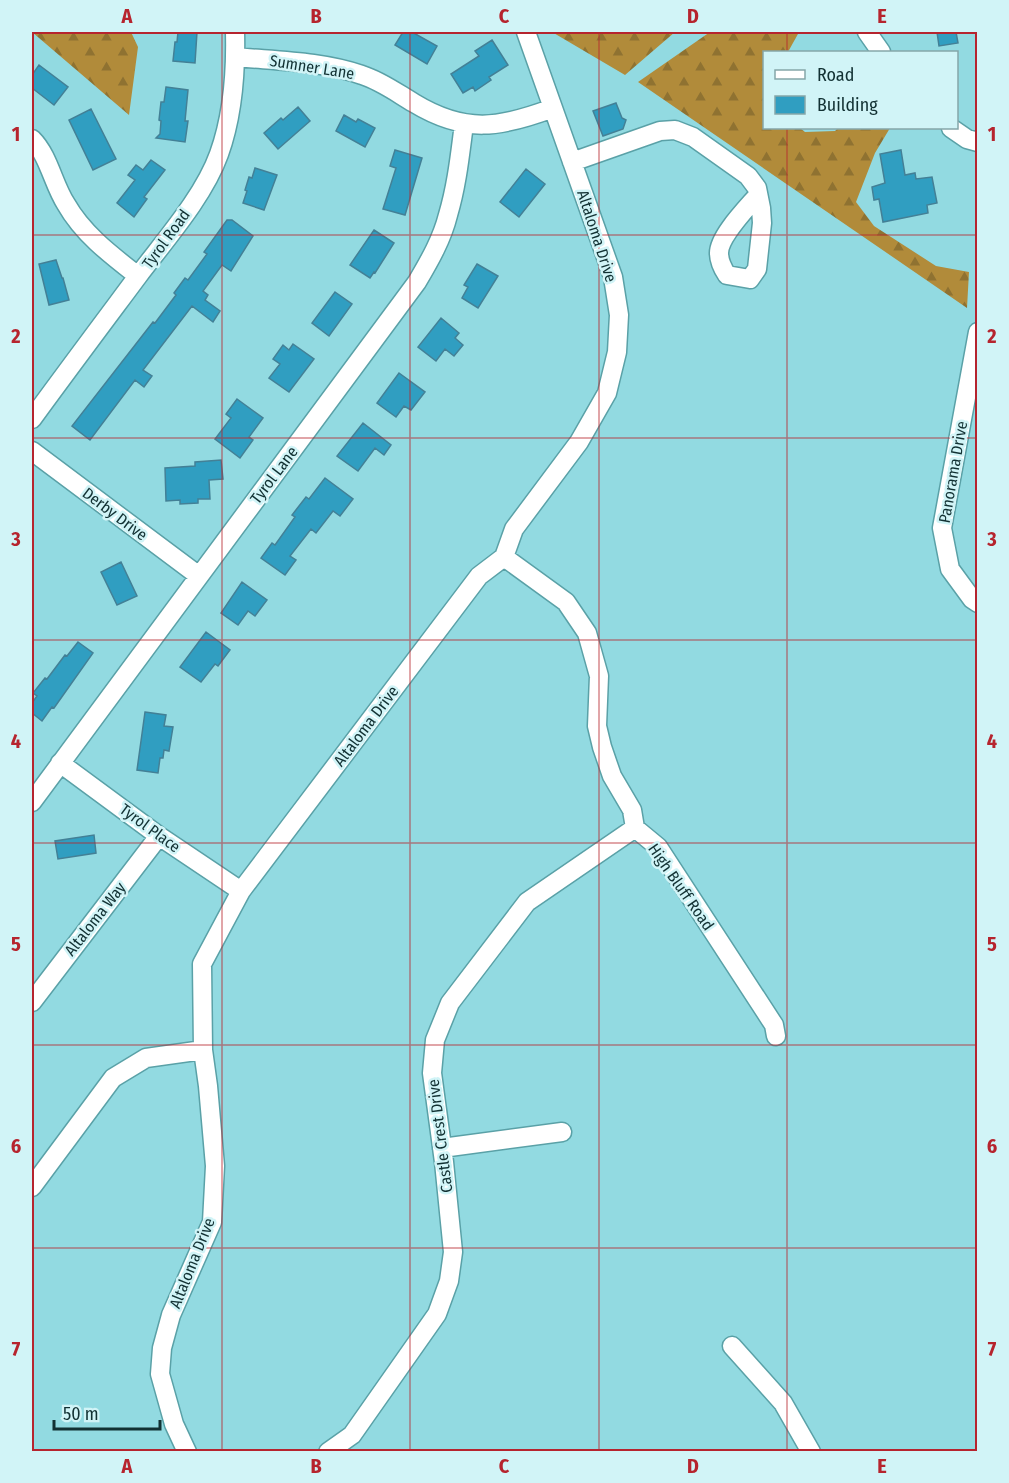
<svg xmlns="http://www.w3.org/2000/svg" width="1009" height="1483" font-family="'Fira Sans Condensed',sans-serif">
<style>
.forest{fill:url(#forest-firs)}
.building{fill:#309ec1;stroke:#438096;stroke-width:1.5}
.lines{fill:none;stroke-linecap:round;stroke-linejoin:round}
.minor-casing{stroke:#5aa1a7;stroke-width:21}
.minor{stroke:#fff;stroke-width:18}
.grid{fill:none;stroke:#b6242e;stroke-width:1.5;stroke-opacity:0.55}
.labels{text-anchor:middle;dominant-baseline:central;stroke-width:5;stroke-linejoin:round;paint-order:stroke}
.street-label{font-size:16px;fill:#123133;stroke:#d1f4f7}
.neatline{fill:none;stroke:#b6242e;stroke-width:2}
.grid-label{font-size:20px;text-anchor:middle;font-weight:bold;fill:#b6242e}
</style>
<defs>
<pattern id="forest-firs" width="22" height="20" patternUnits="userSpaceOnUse" patternTransform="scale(1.5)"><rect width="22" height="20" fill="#b18b3a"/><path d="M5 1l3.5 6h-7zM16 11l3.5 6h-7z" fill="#8f7231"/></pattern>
</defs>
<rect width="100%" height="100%" fill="#92dae1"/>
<path class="forest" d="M32 32H131L138 47 129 115Z
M552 32H675L625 75Z
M710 32H799L788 52H764V128H800L805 132 835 131 838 128H890L875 153 856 202 874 226 936 266 969 272 967 308 638 82Z"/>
<path class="building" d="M178 32H197L195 63 173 61 175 42H177Z
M403 32H412L437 46 427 64 395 45Z
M937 32H956L958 43 939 46Z
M492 40 508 65 489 77 491 80 475 91 473 87 463 93 451 74 479 56 475 51Z
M39 65 68 87 54 105 32 88V75Z
M166 87 188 90 185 121H188L185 142 156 138 160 134 161 121 159 120 161 102H164Z
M616 103 622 118 626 120 623 129 603 136 593 111Z
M298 107 310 121 278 149 264 133 281 118 283 120Z
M91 109 116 159 93 170 69 120Z
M344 115 356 122 358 119 375 128 365 147 336 131Z
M395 150 422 158 405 215 383 209 396 168 390 166Z
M901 150 905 175 915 173 916 179 932 177 937 203 927 205 928 213 883 222 879 199 874 200 872 187 885 183 880 154Z
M151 160 165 170 144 197 147 199 134 217 117 203 135 180 128 175 136 165 143 170Z
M255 168 277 175 264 210 243 203 247 191 245 190 249 177 252 178Z
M526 169 545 184 519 217 500 202Z
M227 220H232L253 236 231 271 222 265 203 291 208 295 205 300 220 311 213 322 192 306 143 370 152 376 144 387 135 380 90 440 72 426 153 322 155 323 176 295 174 293 185 278 188 280 207 254 204 252Z
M374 230 394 243 375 273 374 272 370 278 350 265Z
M56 260 62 278H63L69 300 49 305 39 264Z
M477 264 498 276 478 308 462 298 468 287 464 285Z
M335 292 352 304 329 336 312 323Z
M441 318 459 333 455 338 463 345 454 356 445 349 436 361 418 347Z
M293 344 314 359 289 392 269 378 280 364 273 359 283 345 289 350Z
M399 373 425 392 411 410 404 406 396 417 377 403Z
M237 399 263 418 249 437 253 440 240 458 215 439 231 418 226 414Z
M363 423 391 445 384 455 375 448 358 471 337 456Z
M221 460 223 479 209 480 210 499H198V503L180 504V500L166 501 165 468 195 466V462Z
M325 478 353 499 340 516 333 511 316 533 311 529 290 556 296 560 285 575 261 558 272 543 275 545 295 517 292 515 306 497 309 499Z
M121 562 137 596 117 605 101 572Z
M242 582 267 600 255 616 248 611 238 625 221 613Z
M206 632 230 650 218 666 215 664 201 682 180 667Z
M78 642 93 653 54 708 52 707 42 721 32 713V703L37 696 33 693 45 678 47 679 65 655 67 656Z
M145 712 166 715 164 726 173 727 169 751 164 750 163 758H160L158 773 137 770Z
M94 835 96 853 58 859 55 841Z"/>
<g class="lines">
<g class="minor-casing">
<path id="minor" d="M867 32 881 52
M235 57C278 61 321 61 362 75 381 81 397 93 414 103 465 134 500 128 553 108
M951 128 967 139 978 142
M32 139C49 156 53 184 66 204 83 234 111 255 138 276
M572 162 660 131 675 130 693 137 748 176 757 188 761 208 762 223 757 269 750 279 727 275C723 269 719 262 719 253 719 236 747 208 758 195
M978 332 942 528 950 569 972 599 978 603
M32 419C67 371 103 323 138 276 166 239 204 196 219 154 233 115 236 72 235 32
M32 451 199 576
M504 557 566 602 587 633 599 676 597 726 602 747 612 776 632 810 635 828 658 847 774 1025 776 1036
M60 763 159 836 241 891
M32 802 417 282C430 260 442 239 448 215 457 185 460 154 464 124
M32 1002 159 836
M442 1148 562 1132
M32 1187 113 1078 146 1058 203 1050
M732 1346 783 1403 811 1452
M187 1452 174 1424 160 1374 162 1348 171 1315 212 1222 215 1166 208 1086 203 1050 202 964 241 891 479 576 504 557 514 529 579 442 607 393 617 352 619 315 613 277 526 32
M328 1452 352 1435 437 1314 449 1281 453 1252 444 1162 432 1073 435 1040 450 1003 527 902 635 828"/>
</g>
<use href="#minor" class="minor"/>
</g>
<path class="grid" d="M222 32V1452M410 32V1452M599 32V1452M787 32V52M787 128V1452M32 235H978M32 438H978M32 640H978M32 843H978M32 1045H978M32 1248H978"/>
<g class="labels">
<g class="street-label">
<text transform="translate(312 67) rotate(9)">Sumner Lane</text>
<text transform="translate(597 236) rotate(72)">Altaloma Drive</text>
<text transform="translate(166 239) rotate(-54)">Tyrol Road</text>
<text transform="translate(953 472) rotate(-80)">Panorama Drive</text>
<text transform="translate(274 475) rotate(-53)">Tyrol Lane</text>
<text transform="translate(115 514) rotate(37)">Derby Drive</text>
<text transform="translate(366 726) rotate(-53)">Altaloma Drive</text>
<text transform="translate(150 828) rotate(36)">Tyrol Place</text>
<text transform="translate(681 887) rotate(55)">High Bluff Road</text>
<text transform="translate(95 919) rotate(-52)">Altaloma Way</text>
<text transform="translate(440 1136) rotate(-97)">Castle Crest Drive</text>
<text transform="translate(192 1263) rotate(-68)">Altaloma Drive</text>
</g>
</g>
<rect width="1009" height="1483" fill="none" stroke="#d1f4f7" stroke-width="66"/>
<rect x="763" y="51" width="195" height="78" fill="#d1f4f7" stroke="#85a6a9" stroke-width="1.5"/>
<rect x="775" y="70" width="30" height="9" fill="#ffffff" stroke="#85a6a9" stroke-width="1.5"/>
<text x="817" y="81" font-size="18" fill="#123133">Road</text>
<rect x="775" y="96" width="30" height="18" fill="#309ec1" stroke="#85a6a9" stroke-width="1.5"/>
<text x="817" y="111" font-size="18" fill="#123133">Building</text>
<path d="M54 1420v9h106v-9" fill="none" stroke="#123133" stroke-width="3"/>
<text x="63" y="1420" font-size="18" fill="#123133" stroke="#d1f4f7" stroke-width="4.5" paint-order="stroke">50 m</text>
<rect x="33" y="33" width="943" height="1417" class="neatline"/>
<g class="grid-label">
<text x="127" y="23">A</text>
<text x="316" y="23">B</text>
<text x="504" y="23">C</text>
<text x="693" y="23">D</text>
<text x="882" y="23">E</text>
<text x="16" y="141">1</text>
<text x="992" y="141">1</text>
<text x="16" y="343">2</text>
<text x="992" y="343">2</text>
<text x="16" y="546">3</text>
<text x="992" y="546">3</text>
<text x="16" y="748">4</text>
<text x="992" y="748">4</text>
<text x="16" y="951">5</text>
<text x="992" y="951">5</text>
<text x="16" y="1153">6</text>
<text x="992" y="1153">6</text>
<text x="16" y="1356">7</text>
<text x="992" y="1356">7</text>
<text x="127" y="1473">A</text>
<text x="316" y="1473">B</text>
<text x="504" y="1473">C</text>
<text x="693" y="1473">D</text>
<text x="882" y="1473">E</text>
</g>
</svg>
